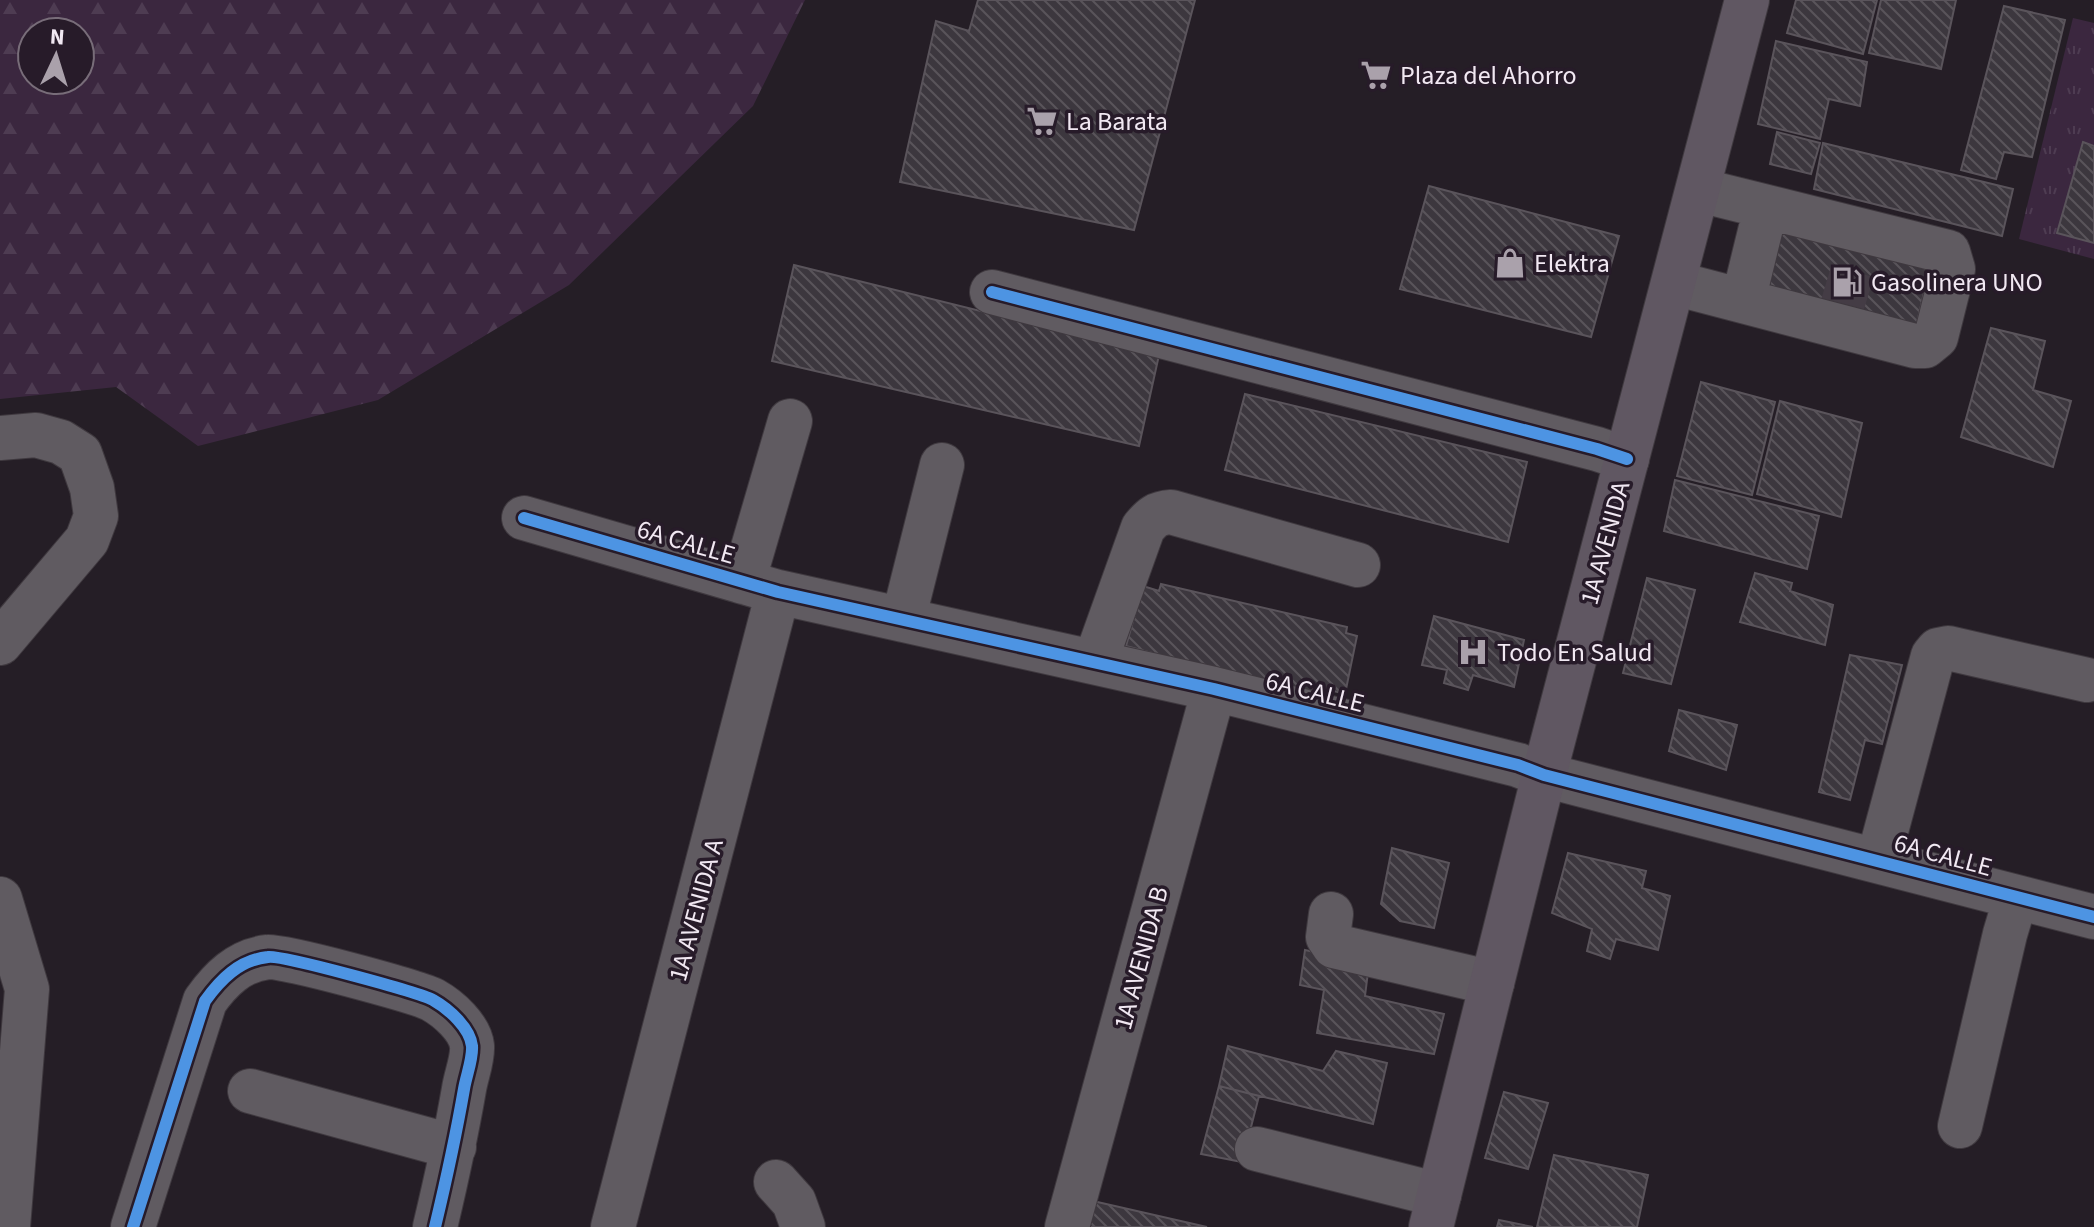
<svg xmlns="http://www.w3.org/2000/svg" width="2094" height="1227" font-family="'Source Sans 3',sans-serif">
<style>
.grass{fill:url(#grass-tufts)}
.forest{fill:url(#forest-firs);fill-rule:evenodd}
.building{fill:url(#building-back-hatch);stroke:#5a545b;stroke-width:2}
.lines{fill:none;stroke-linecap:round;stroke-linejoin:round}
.minor-tunnel{stroke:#443c45;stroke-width:44;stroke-dasharray:44 22;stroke-linecap:butt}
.minor-casing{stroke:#3f393f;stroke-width:46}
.major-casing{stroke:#3f393f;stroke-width:46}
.minor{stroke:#605b61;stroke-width:44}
.major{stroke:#605762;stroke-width:44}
.cycleway-casing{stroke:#271b29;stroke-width:17}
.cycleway{stroke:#4d94e3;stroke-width:12}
.labels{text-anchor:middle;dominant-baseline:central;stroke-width:7;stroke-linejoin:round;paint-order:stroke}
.poi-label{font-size:26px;fill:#f1e8f2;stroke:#271b29;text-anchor:start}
.street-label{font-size:26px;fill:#f1e8f2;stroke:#271b29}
</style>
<defs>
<pattern id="grass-tufts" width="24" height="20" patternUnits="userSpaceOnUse" patternTransform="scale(2)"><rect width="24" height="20" fill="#3b273f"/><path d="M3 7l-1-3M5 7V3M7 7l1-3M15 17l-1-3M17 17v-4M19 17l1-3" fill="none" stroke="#4e3c52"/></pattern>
<pattern id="forest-firs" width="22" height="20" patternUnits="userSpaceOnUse" patternTransform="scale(2)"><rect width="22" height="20" fill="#3b273f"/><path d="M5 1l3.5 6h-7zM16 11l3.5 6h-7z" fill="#4e3c52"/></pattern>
<pattern id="building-back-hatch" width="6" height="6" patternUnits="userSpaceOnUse" patternTransform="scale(2)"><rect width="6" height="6" fill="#3c373e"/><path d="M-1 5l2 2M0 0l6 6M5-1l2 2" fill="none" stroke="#59545a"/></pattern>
</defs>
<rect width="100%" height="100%" fill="#251e26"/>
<path class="grass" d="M2073 18 2094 23V259L2019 239Z"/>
<path class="forest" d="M0 0H805L753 106 569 285 378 400 198 446 116 387 0 399ZM32 32H80V80H32Z"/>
<path class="building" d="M978 0H1195L1134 230 900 182 936 21 969 31Z
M1796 0H1877L1863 54 1787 33Z
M1881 0H1956L1941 69 1869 53Z
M2004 6 2065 20 2032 157 2004 152 1996 179 1961 170Z
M1776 41 1867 62 1860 106 1829 99 1820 139 1758 124Z
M1777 132 1820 143 1811 174 1770 164Z
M2083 142 2094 146V243L2057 233Z
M1823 143 2013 189 2002 236 1814 189Z
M1429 186 1619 236 1591 337 1400 289Z
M1772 230 1930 267 1915 331 1756 293Z
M794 265 1159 355 1139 446 772 361Z
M1991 328 2045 341 2033 390 2071 401 2053 467 1961 437Z
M1701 382 1775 402 1752 495 1677 476Z
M1245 394 1527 462 1508 542 1225 470Z
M1780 401 1862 423 1841 517 1757 494Z
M1675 480 1819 516 1807 569 1664 531Z
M1755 573 1792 583 1790 591 1833 605 1825 645 1740 622Z
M1647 578 1695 590 1671 684 1623 673Z
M1161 584 1347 627 1346 633 1357 636 1345 694 1330 690 1328 700 1126 646 1143 586 1159 591Z
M1434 616 1524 640 1514 687 1473 675 1468 690 1444 683 1447 670 1422 665Z
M1850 655 1902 665 1882 744 1865 740 1850 800 1819 792Z
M1679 710 1737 725 1726 770 1669 751Z
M1392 848 1449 863 1434 928 1400 921 1381 904Z
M1568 853 1646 871 1642 888 1670 896 1658 950 1616 939 1610 959 1587 951 1592 929 1552 913Z
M1305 950 1369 964 1365 996 1444 1014 1434 1054 1317 1033 1324 990 1300 985Z
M1228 1046 1323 1071 1336 1051 1387 1063 1373 1124 1219 1086Z
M1219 1086 1259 1096 1242 1162 1201 1154Z
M1504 1092 1548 1103 1528 1169 1485 1158Z
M1554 1155 1648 1175 1637 1227H1537Z
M1093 1201 1207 1227H1087Z
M1499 1220 1533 1227H1497Z"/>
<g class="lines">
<path class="minor-tunnel" d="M1840 313 1859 250"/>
<g class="minor-casing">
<path id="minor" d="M1674 283 1915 346H1925L1936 337 1953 269 1948 252 1699 190
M992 292 1597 449 1627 459
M1743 301 1766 207
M0 438 36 435 61 442 80 454 92 488 96 516 87 540 0 643
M524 518 778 592 1214 689 1518 765 1544 775 2094 917
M743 582 790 421
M903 620 942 465
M1095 662 1143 528C1152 517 1157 513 1171 512L1358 565
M1878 861 1933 656 1938 650 1948 648 2087 680
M0 899 27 989 8 1227
M1331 914 1328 937 1334 946 1492 983
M250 1091 454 1147
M1960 1126 2005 934 2016 897
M1257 1149 1439 1195
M776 1182 794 1202 803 1227
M133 1227 205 1001C220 980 239 960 268 957 282 955 418 992 433 1000 449 1009 470 1028 472 1046 473 1059 466 1076 464 1089 456 1135 446 1181 435 1227
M613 1227 778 592
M1067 1227 1214 689"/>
</g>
<g class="major-casing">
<path id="major" d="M1431 1227 1544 775 1747 0"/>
</g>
<use href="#minor" class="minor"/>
<use href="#major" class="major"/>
<g class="cycleway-casing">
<path id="cycleway" d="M992 292 1597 449 1627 459
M524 518 778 592 1214 689 1518 765 1544 775 2094 917
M133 1227 205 1001C220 980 239 960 268 957 282 955 418 992 433 1000 449 1009 470 1028 472 1046 473 1059 466 1076 464 1089 456 1135 446 1181 435 1227"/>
</g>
<use href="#cycleway" class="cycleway"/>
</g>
<defs>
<g id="supermarket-bare" transform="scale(2.4)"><path d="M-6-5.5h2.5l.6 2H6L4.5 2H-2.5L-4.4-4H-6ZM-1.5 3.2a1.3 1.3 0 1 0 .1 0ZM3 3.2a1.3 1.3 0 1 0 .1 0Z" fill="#aaa1ab" stroke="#271b29" stroke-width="2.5" paint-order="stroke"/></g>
<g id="shop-bare" transform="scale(2.4)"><path d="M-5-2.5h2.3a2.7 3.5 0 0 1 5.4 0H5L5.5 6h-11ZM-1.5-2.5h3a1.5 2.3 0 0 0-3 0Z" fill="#aaa1ab" stroke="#271b29" stroke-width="2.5" paint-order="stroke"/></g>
<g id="fuel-bare" transform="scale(2.4)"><path d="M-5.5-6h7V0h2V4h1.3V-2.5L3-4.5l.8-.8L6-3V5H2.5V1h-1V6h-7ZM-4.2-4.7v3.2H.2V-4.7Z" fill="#aaa1ab" stroke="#271b29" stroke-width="2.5" paint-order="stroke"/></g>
<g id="hospital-bare" transform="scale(2.4)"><path d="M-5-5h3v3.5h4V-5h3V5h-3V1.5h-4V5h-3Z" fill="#aaa1ab" stroke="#271b29" stroke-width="2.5" paint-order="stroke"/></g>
</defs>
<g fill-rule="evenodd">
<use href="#supermarket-bare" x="1376" y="75"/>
<use href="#supermarket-bare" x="1042" y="121"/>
<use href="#shop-bare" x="1510" y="263"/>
<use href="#fuel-bare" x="1847" y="282"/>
<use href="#hospital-bare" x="1473" y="652"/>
</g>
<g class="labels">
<g class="poi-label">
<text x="1400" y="75">Plaza del Ahorro</text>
<text x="1066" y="121">La Barata</text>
<text x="1534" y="263">Elektra</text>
<text x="1871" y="282">Gasolinera UNO</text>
<text x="1497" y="652">Todo En Salud</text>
</g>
<g class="street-label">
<text transform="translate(686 542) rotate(16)">6A CALLE</text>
<text transform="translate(1605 543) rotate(-75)">1A AVENIDA</text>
<text transform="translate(1315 692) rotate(14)">6A CALLE</text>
<text transform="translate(1943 855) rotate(15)">6A CALLE</text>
<text transform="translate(696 910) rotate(-75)">1A AVENIDA A</text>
<text transform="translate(1141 958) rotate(-75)">1A AVENIDA B</text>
</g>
</g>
<g transform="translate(56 56) rotate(4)"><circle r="38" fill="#271b29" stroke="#786d79" stroke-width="2"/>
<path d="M0-6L14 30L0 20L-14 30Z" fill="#aaa1ab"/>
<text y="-12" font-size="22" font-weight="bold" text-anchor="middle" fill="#f1e8f2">N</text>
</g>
</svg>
